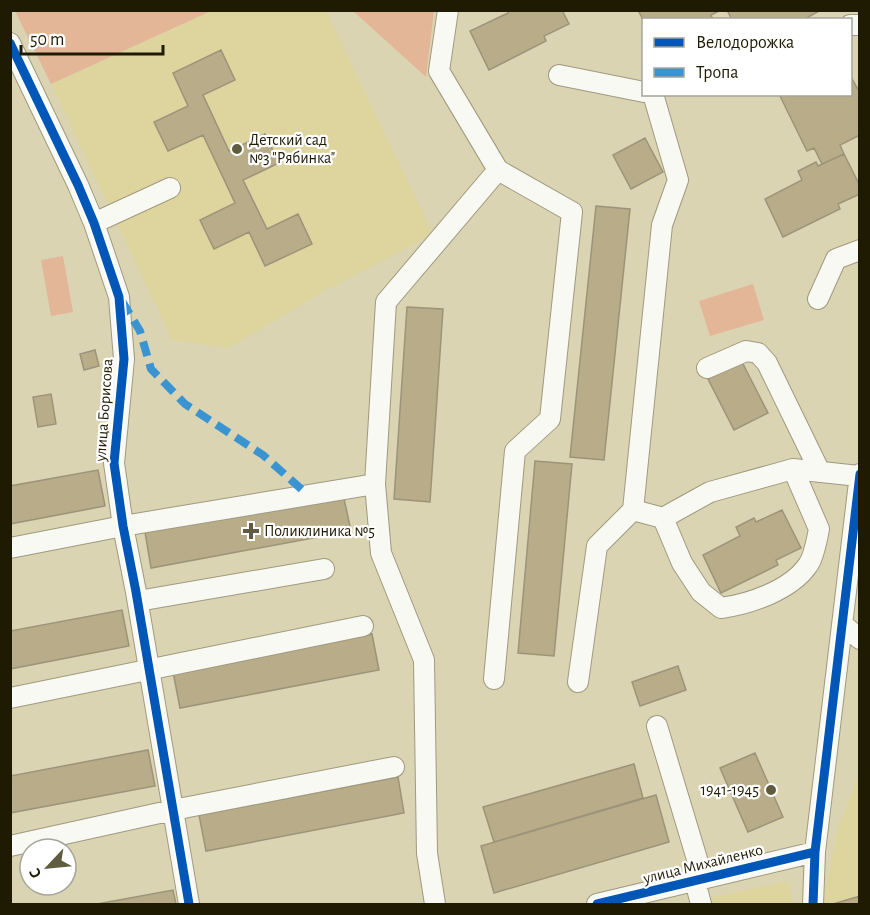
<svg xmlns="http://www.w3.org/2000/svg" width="870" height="915" font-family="'Alegreya Sans',sans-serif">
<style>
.built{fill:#ddd49e}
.green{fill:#e4b698}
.building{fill:#b9ac88;stroke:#9c947a;stroke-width:1.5}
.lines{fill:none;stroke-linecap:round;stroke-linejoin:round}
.minor-casing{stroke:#9f9a7f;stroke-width:22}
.minor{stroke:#f9f9f3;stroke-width:20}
.quiet{stroke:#3a94d1;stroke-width:8;stroke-dasharray:15 8;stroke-linecap:butt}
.cycleway-casing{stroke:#fff;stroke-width:13}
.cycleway{stroke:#0057b8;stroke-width:9}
.poi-dot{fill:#605c40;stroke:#fff;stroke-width:2}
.labels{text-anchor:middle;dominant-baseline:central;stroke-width:4.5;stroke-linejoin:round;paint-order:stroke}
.poi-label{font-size:16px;fill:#1f1b03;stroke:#fff;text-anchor:start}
.street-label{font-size:16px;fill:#1f1b03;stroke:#fff}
</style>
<rect width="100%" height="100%" fill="#dad4b2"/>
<path class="built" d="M211 11H326L433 234 323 292 228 348 172 340 51 84Z
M859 774V904H824L826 887 837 832Z
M788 881 793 904H682Z"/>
<path class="green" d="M15 11H211L51 84Z
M353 11H434L426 77Z
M63 256 73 312 51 316 41 260Z
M753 284 764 320 710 336 699 301Z"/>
<path class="building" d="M507 10H562L569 24 544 36 546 41 489 70 470 31 508 13Z
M638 10H721L711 15 713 20H644V22Z
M727 10H821L803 20H732Z
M221 50 235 80 203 95 229 151 265 134 279 163 243 180 267 229 298 214 312 244 265 266 249 232 214 249 200 220 235 203 203 135 168 151 154 122 188 106 173 73Z
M850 75 860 93V135L840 145 844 154 822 164 814 148 807 151 780 96 783 94H850Z
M645 138 663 172 631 189 613 155Z
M844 154 860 186V194L838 204 840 209 783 237 765 199 802 180 798 171 816 162 818 166Z
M596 206 630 209 604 460 570 457Z
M407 307 443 309 430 502 394 499Z
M95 350 99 366 84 370 80 354Z
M742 362 768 413 734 430 708 379Z
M51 394 56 424 38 427 33 397Z
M535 461 572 464 554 656 518 653Z
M98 470 105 506 10 524V486Z
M343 494 351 531 151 568 145 532Z
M782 510 801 548 776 560 778 565 721 593 703 555 740 536 736 527 754 518 756 522Z
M122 610 129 646 10 669V631Z
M372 634 379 670 180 708 173 672Z
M678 666 686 690 640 706 632 682Z
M148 750 155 786 10 813V776Z
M755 753 783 817 748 832 720 768Z
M634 764 643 798 494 842 483 807Z
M398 777 404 813 206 851 199 815Z
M656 795 669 842 494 893 481 846Z
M173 890 176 904H97Z
M860 896V904H833Z"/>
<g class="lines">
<g class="minor-casing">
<path id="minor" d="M448 10 439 71 498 170 572 212 550 419 515 451 494 679
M850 25H860
M10 43 78 185 94 223 119 297 124 359 114 463 123 526 136 592 189 904
M559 75 644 92
M94 223 170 188
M818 299 836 259 860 250
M707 368 746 351 758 353 767 363 820 472
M375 484 386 302 498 170
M633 510 663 518 682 563 701 592 721 608C750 604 791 590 808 565 814 557 817 539 819 529L793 469
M663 518 710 492 793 469 859 476
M10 548 123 526 375 484 381 553 424 660 427 853 435 904
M138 601 324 569
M842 624 860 639
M578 682 597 546 633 510 662 225 678 180 653 94
M10 698 363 626
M657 726 703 879
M10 846 173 810 394 767
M695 881 701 904
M597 904 815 852
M813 904 815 852 860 474"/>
</g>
<use href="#minor" class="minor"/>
<path class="quiet" d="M122 301 140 331 151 369 185 404 263 455 307 494"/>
<g class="cycleway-casing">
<path id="cycleway" d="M10 43 78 185 94 223 119 297 124 359 114 463 123 526 136 592 189 904
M597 904 815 852
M813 904 815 852 860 474"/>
</g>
<use href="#cycleway" class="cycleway"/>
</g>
<g class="poi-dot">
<circle cx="237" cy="149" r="6"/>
<path d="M248 522h6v6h6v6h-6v6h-6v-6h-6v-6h6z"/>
<circle cx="771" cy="790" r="6"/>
</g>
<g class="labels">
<g class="poi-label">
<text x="249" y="140">Детский сад<tspan x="249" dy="18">№3 "Рябинка"</tspan></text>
<text x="264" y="531">Поликлиника №5</text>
<text x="759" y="790" text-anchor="end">1941-1945</text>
</g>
<g class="street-label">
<text transform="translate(104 410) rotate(-86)">улица Борисова</text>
<text transform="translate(703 864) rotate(-14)">улица Михайленко</text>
</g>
</g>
<rect width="870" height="915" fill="none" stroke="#1f1b03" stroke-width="24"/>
<rect x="642" y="18" width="210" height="78" fill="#ffffff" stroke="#a5a49a" stroke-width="1.5"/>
<rect x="654" y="38" width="30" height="9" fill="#0057b8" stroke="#a5a49a" stroke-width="1.5"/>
<text x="696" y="48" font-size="18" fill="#1f1b03">Велодорожка</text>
<rect x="654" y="68" width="30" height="9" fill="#3a94d1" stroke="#a5a49a" stroke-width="1.5"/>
<text x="696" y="78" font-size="18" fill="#1f1b03">Тропа</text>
<g transform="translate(48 867) rotate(244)"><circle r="28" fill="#ffffff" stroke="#a5a49a" stroke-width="1.5"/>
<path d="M0-4.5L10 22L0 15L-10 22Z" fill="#605c40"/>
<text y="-9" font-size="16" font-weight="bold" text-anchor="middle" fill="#1f1b03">С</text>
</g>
<path d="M21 45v9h142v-9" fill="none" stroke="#1f1b03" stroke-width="3"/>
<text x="30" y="45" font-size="18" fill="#1f1b03" stroke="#ffffff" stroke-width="4.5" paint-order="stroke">50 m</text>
</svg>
